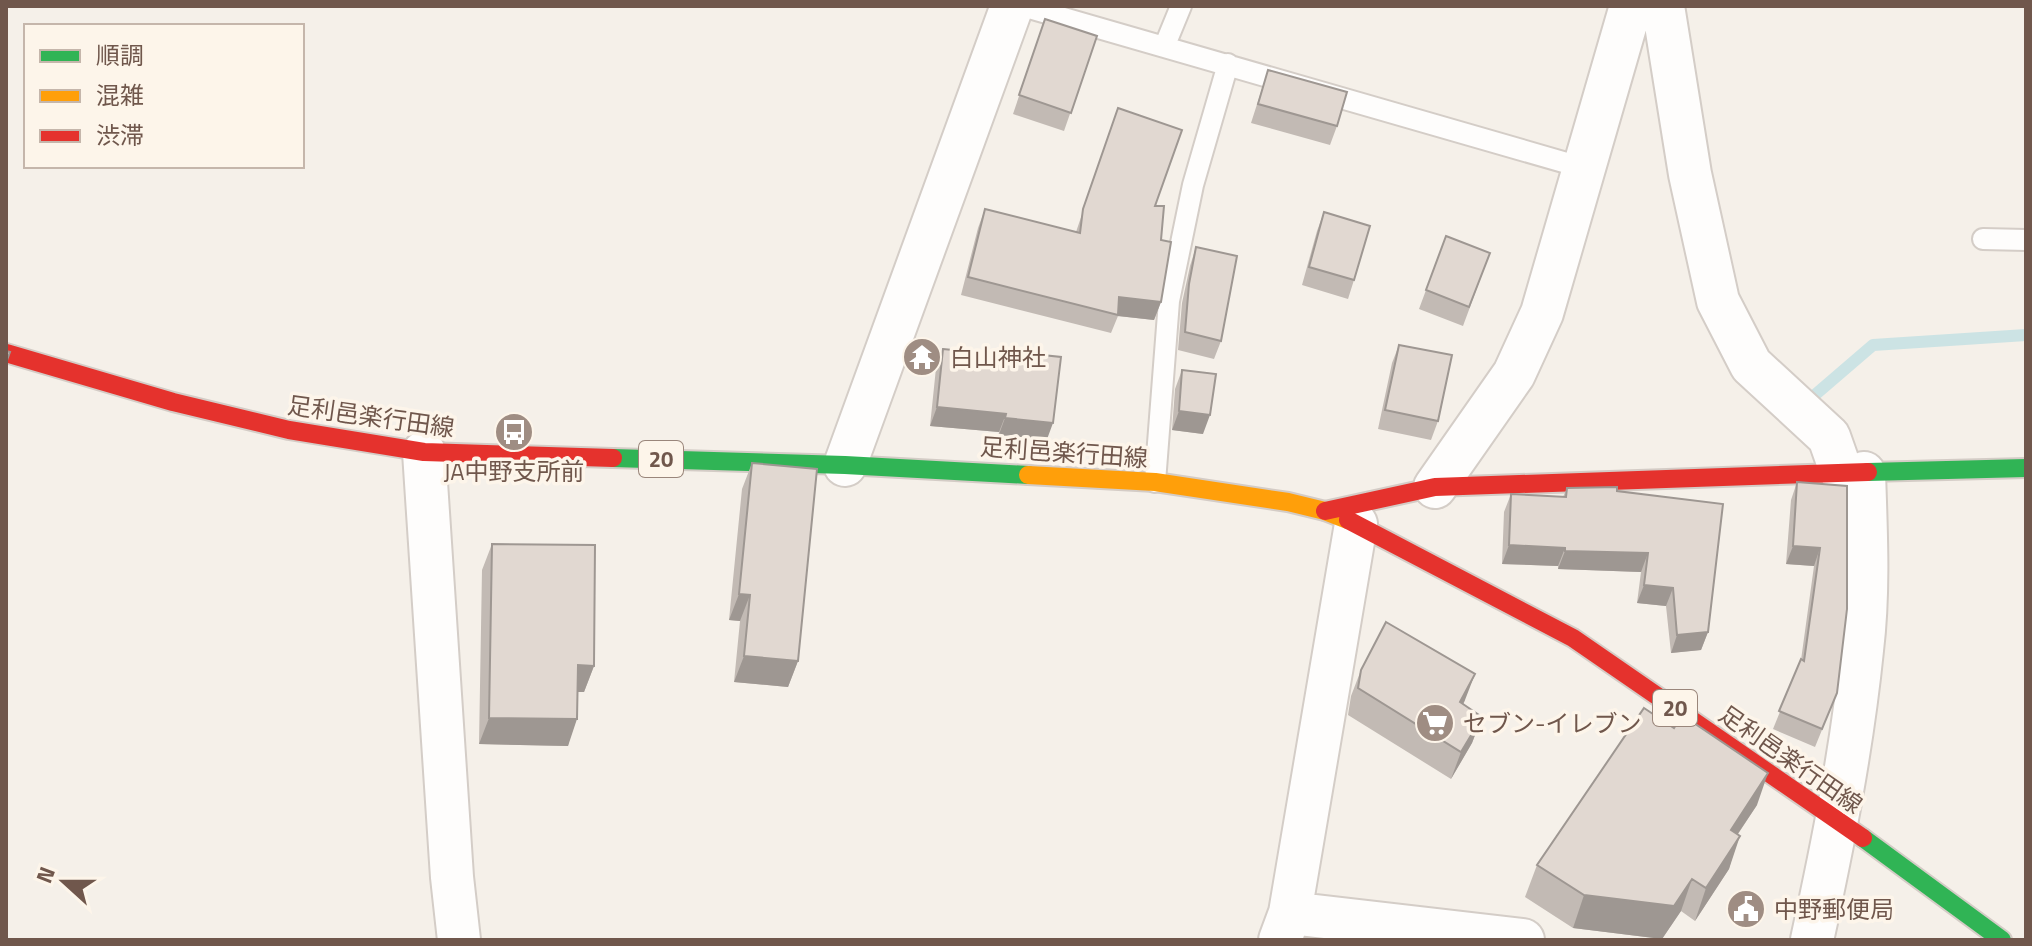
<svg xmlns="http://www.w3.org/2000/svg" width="2032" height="946" font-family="'Titillium Web','Noto Sans JP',sans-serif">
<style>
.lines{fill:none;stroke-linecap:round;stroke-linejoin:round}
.stream{stroke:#cce3e4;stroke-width:12}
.lane-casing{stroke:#d4cdc7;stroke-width:24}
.street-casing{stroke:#d4cdc7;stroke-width:46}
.fast-casing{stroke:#d4ccc6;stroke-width:22}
.slow-casing{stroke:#d4ccc6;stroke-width:22}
.jam-casing{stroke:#d4ccc6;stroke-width:22}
.lane{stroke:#fefdfc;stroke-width:20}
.street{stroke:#fefdfc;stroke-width:42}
.fast{stroke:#30b455;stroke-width:18}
.slow{stroke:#ff9f0a;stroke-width:18}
.jam{stroke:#e5322d;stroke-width:18}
.wall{fill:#c2bab4}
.shaded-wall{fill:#9e9792}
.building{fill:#e1d8d1;stroke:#9e9792;stroke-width:2}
.labels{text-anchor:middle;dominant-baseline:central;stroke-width:7;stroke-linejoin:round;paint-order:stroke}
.shield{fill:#fdf5ea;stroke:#9a867b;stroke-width:2}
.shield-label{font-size:22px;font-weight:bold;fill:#70574c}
.poi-label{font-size:24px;fill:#70574c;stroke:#fdf5ea;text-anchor:start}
.street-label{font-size:24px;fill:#70574c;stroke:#fdf5ea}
</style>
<rect width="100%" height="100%" fill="#f5f0e9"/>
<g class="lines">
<path class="stream" d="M1816 394 1873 345 2026 335"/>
<g class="lane-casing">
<path id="lane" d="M1022 6 1584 168
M1165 45 1181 6
M1983 239 2026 240
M1155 482 1169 301 1193 185 1228 64"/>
</g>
<g class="street-casing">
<path id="street" d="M1663 6 1690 174 1718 301 1751 365 1829 437 1842 474
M424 452 452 877 459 940
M845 465 1012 6
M1435 487 1514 374 1542 313 1631 6
M1290 913 1523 940
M1280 940 1290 913 1356 524
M1812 940C1833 844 1852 748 1862 650 1869 592 1866 532 1864 473"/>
</g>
<g class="fast-casing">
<path id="fast" d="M613 458 845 465 1028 475
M1868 472 2026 468
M1863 838 2002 940"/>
</g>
<g class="slow-casing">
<path id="slow" d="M1028 475 1155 482 1288 502 1325 511 1348 520"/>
</g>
<g class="jam-casing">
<path id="jam" d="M6 353 173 402 289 430 424 452 613 458
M1325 511 1435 487 1868 472
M1348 520 1573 638 1863 838"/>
</g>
<use href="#lane" class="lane"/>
<use href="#street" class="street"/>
<use href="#fast" class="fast"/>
<use href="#slow" class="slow"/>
<use href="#jam" class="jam"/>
</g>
<path class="wall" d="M1045 19 1097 36 1064 131 1013 114Z
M1268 70 1337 126 1330 145 1251 123Z
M1118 108 1155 206 1161 240V302L1154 320 1118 316 1111 333 961 295 978 228 985 209 1076 232Z
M1324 212 1354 280 1348 299 1302 285 1317 231Z
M1446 236 1490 253 1463 326 1419 309Z
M1196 247 1221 341 1214 359 1178 350 1182 303 1190 266Z
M1399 345 1438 421 1431 440 1378 429 1392 363Z
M943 349 1011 356 1013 352 1046 442 998 437 999 432 930 426 936 368Z
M1182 370 1203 434 1172 430 1175 389Z
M752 463 798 661 788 687 734 682 740 621 729 620 742 489Z
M1797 482 1847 486 1837 693 1815 747 1773 729 1801 660 1814 566 1786 564 1791 500Z
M1567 488 1617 491 1708 632 1701 650 1671 653 1666 606 1637 603 1641 572 1558 569V566L1502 564 1504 512 1511 494 1563 497Z
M492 544 594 666 584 692H578L568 746 479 744 482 570Z
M1361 670 1465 700 1463 705 1482 717 1472 743 1451 779 1348 715 1351 696Z
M1757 805 1738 834 1729 869 1695 921 1681 911 1662 939 1573 928 1525 897 1537 865Z"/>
<path class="shaded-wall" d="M1119 297 1161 302 1154 320 1118 316Z
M937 407 1006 414 999 432 930 426Z
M1179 411 1210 415 1203 434 1172 430Z
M1005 418 1053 423 1046 442 998 437Z
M1509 545 1565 548 1558 566 1502 564Z
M1793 546 1820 548 1814 566 1786 564Z
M1565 551 1648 553 1641 572 1558 569Z
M1644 585 1673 588 1666 606 1637 603Z
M739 594 750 595 740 621 729 620Z
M1708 632 1701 650 1671 653 1677 635Z
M744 656 798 661 788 687 734 682Z
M578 665 594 666 584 692H569Z
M1475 674 1465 700 1450 729 1460 702Z
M1482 717 1472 743 1451 779 1461 752Z
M489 718 577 719 568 746 479 744Z
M1768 773 1757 805 1719 862 1731 830Z
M1740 836 1729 869 1695 921 1706 888Z
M1692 879 1681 911 1662 939 1573 928 1584 895Z"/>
<path class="building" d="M1045 19 1097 36 1071 113 1019 95Z
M1268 70 1347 92 1337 126 1258 104Z
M1118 108 1182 130 1155 206H1164L1161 240 1171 242 1161 302 1119 297 1118 315 968 277 985 209 1080 233 1083 209Z
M1324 212 1370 226 1354 280 1309 267Z
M1446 236 1490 253 1469 307 1426 290Z
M1196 247 1237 256 1221 341 1185 332 1189 284Z
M1399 345 1452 355 1438 421 1385 410Z
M943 349 1012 356 1013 352 1061 357 1053 423 1005 418 1006 414 937 407Z
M6 351 10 352 6 363Z
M1182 370 1216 374 1210 415 1179 411Z
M752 463 817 469 798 661 744 656 750 595 739 594Z
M1797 482 1847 486V609L1837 693 1822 729 1779 711 1801 659 1804 661 1820 548 1793 546Z
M1617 487V491L1723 504 1708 632 1677 635 1673 588 1644 585 1648 553 1565 551V548L1509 545 1511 494 1566 497 1567 488Z
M492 544 595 545 594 666 578 665 577 719 489 718Z
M1386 622 1475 674 1460 702 1482 717 1461 752 1358 688 1361 670Z
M1644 708 1674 728 1682 715 1768 773 1731 830 1740 836 1706 888 1692 879 1674 906 1584 895 1537 865Z"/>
<defs>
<g id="temple-disc" transform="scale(2)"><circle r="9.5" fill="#9f8d83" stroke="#fdf5ea"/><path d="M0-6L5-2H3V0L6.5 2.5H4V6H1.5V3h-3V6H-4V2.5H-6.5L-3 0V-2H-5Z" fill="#fff"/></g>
<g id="bus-disc" transform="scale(2)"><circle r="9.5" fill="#9f8d83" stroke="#fdf5ea"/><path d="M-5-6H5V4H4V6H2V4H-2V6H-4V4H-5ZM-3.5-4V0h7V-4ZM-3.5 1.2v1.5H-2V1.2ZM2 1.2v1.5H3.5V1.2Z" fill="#fff"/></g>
<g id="supermarket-disc" transform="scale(2)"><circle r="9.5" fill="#9f8d83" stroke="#fdf5ea"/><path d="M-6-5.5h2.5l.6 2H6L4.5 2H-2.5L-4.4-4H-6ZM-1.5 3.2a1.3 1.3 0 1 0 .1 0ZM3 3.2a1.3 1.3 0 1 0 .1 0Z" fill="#fff"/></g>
<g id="civic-disc" transform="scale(2)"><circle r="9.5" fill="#9f8d83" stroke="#fdf5ea"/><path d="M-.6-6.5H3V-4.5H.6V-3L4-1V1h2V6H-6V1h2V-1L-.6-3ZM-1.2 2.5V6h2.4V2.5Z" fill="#fff"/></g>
</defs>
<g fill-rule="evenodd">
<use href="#temple-disc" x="922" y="357"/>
<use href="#bus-disc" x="514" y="432"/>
<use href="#supermarket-disc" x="1435" y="723"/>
<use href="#civic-disc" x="1746" y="909"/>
</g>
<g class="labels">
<g class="shield">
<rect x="639" y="441" width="44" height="36" rx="6"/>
<rect x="1653" y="690" width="44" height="36" rx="6"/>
</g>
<g class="shield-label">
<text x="661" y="459">20</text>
<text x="1675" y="708">20</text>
</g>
<g class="poi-label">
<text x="950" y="357">白山神社</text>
<text x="514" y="471" text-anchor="middle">JA中野支所前</text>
<text x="1463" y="723">セブン-イレブン</text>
<text x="1774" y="909">中野郵便局</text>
</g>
<g class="street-label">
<text transform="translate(371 416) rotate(8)">足利邑楽行田線</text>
<text transform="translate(1064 452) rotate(4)">足利邑楽行田線</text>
<text transform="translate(1791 759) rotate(35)">足利邑楽行田線</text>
</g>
</g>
<rect width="2032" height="946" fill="none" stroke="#70574c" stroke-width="16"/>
<rect x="24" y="24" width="280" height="144" fill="#fdf5ea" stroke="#c5b6ab" stroke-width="2"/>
<rect x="40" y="50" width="40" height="12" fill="#30b455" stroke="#c5b6ab" stroke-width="2"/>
<text x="96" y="64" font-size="24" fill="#70574c">順調</text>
<rect x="40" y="90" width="40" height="12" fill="#ff9f0a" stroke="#c5b6ab" stroke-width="2"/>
<text x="96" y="104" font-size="24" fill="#70574c">混雑</text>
<rect x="40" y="130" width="40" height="12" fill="#e5322d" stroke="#c5b6ab" stroke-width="2"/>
<text x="96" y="144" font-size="24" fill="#70574c">渋滞</text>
<g transform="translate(64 882) rotate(291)" stroke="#fdf5ea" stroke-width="6" paint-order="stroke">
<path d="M0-6L14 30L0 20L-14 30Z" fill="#70574c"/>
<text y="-12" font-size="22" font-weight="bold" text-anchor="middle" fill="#70574c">N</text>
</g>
</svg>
